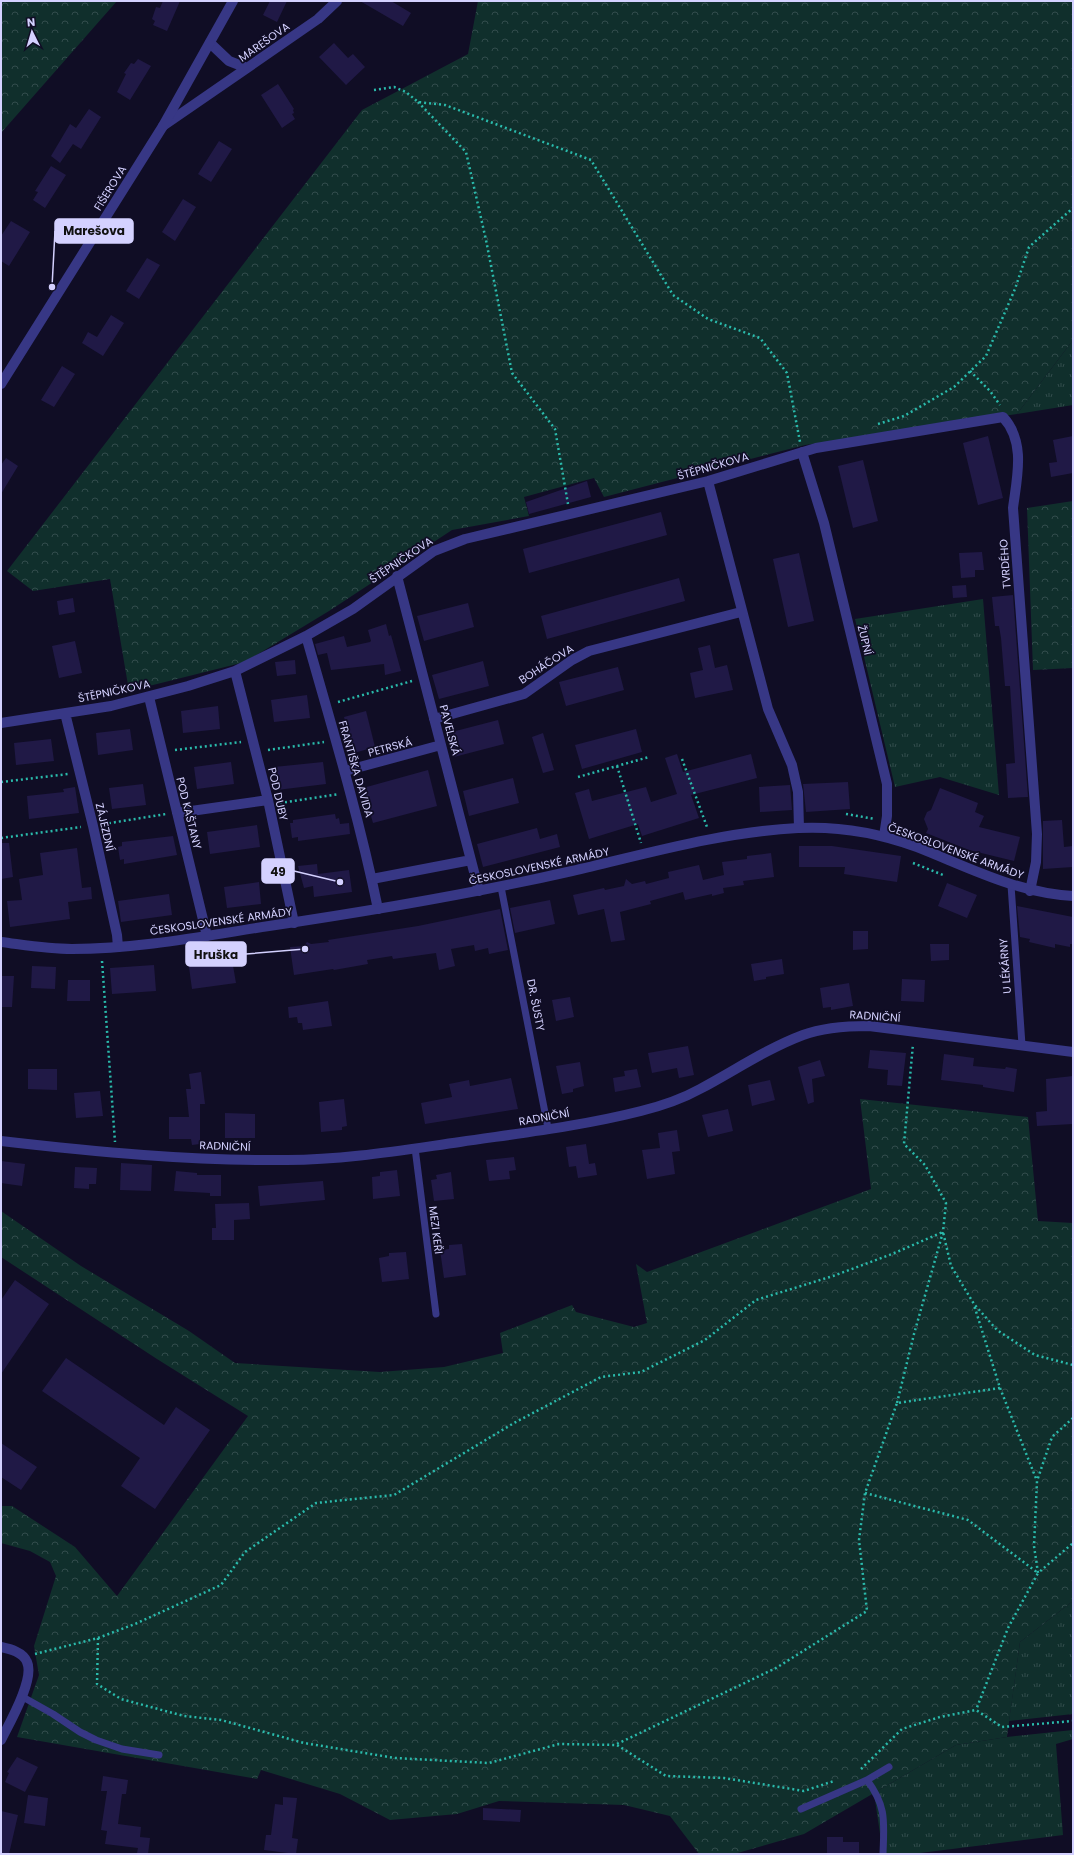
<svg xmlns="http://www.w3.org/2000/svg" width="1074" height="1855" font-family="Poppins,sans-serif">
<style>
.grass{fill:url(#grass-tufts)}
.forest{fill:url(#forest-crowns)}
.building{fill:#201946}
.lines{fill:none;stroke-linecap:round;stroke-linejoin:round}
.path{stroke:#2abaab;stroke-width:2.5;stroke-dasharray:2 3;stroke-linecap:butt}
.service{stroke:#373785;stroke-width:7}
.minor{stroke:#373785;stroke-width:10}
.tertiary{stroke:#373785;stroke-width:10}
.labels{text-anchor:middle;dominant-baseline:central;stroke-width:3.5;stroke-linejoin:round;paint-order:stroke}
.street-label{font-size:11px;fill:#d4d1ff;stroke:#100d25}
.leader{fill:none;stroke:#d4d1ff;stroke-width:1.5}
.callout-dot{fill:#d4d1ff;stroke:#100d25;stroke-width:1.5}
.callout{fill:#d4d1ff;stroke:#d4d1ff;stroke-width:1.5}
.callout-label{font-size:12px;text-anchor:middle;font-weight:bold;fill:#111}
</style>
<defs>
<pattern id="grass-tufts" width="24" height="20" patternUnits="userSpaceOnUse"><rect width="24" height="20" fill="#102f2c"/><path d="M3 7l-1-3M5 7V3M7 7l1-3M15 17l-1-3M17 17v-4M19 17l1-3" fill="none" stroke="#324c4c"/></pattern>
<pattern id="forest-crowns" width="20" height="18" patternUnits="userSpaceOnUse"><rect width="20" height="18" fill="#102f2c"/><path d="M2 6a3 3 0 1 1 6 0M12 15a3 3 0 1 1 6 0" fill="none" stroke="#324c4c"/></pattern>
</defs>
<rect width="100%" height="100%" fill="#100d25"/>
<path class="grass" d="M1073 340V405L1017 414Z
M983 599 999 795 940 777 895 787 855 619Z
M1073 1601V1714L1009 1721 1020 1642Z
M1073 1730V1739L1056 1744 1063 1835 912 1854H883L874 1793 956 1745 1007 1737Z"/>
<path class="forest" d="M1 1H117L1 133Z
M478 1H1073V340L1017 414 805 445 604 497 594 478 524 497 529 516 452 530 329 611 245 662 129 691 110 579 33 591 7 571 362 110 468 54Z
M1073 501V668L1033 670 1027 508Z
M860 1099 1028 1117 1038 1221 1073 1223V1601L1020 1642 1007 1737 956 1745 804 1834 734 1854H699L670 1816 624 1805 499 1801 457 1814 390 1820 340 1794 261 1770 257 1779 17 1737 39 1675 34 1646 56 1576 50 1562 30 1551 1 1543V1506H12L75 1547 117 1596 248 1416 157 1359 1 1257V1211L81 1266 189 1331 235 1363 380 1372 444 1367 503 1353 500 1333 572 1305 576 1312 634 1327 647 1323 636 1264 647 1272 871 1189Z"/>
<path class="building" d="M163 1H180L167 31 153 25 155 21 152 19 156 7 160 8Z
M270 1H287L277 22 263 15Z
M360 1H391L411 13 403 26Z
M334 43 348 58 353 54 365 67 346 85 319 57Z
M138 59 151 66 130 100 117 92 126 74 124 73 131 63 134 64Z
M278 84 294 109 293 110 294 113 292 114 295 119 282 128 261 95Z
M89 109 101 117 81 149 73 144 60 163 51 156 70 124 76 128Z
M219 141 232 149 211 182 198 174Z
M51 166 66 175 45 208 33 200 38 192 35 191Z
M183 199 196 207 175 241 162 232Z
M11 221 30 232 9 266 1 261V236Z
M147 258 160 265 139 299 126 291Z
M111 315 124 323 103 356 82 343 88 332 97 337Z
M62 366 75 374 54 407 41 400Z
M988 436 1003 498 978 505 963 443Z
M1073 436V473L1051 477 1049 463 1057 462 1053 440Z
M6 458 18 466 1 494V465Z
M863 460 878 521 853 528 838 466Z
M587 481 591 497 529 514 526 502Z
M661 512 667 535 529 573 523 549Z
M982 552 984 570H975V577L961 578 959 553Z
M799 553 814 621 788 627 773 559Z
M679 578 685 601 547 639 541 616Z
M966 585 967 597 953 598 952 586Z
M1013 595 1028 797 1008 798 1006 764 1015 763 1010 686H1005L1001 638 999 626H995L992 597Z
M73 598 75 612 59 615 57 601Z
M468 603 474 627 424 641 417 616Z
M386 624 389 636 391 635 401 671 385 675 384 664 331 670 327 653 318 655 315 644 344 636 347 647 370 642 371 641 368 630Z
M75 641 82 673 59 678 52 646Z
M710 645 715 668 727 665 733 690 695 698 690 673 703 670 698 648Z
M295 660 296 674 277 676 275 662Z
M483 661 489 686 439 699 432 675Z
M618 667 624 690 566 706 559 682Z
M307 695 310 718 274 722 271 700Z
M218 706 220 729 183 733 181 711Z
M366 711 375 747 354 753 344 717Z
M498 720 504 744 454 757 448 733Z
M130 729 133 750 98 755 96 733Z
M636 729 642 752 582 769 575 745Z
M543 733 554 770 543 773 532 737Z
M51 739 54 761 16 765 14 743Z
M677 754 683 772 751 754 757 778 691 795 699 818 642 836 638 824 589 839 575 793 589 789 592 801 646 787 651 802 677 794 665 758Z
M231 762 234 784 197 789 194 767Z
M323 762 326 784 277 790 274 767Z
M428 770 437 806 373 823 363 788Z
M513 778 519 803 469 816 463 791Z
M848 782 850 809 806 812 803 784Z
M143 784 146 805 112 809 109 788Z
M790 785 792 810 760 812 759 787Z
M75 787 79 813 29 819 27 796 64 792 63 789Z
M940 788 978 803 975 812 984 816 979 827 1020 837 1014 861 969 850 926 833 928 829 924 819 927 812 931 810Z
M335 814 336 819 339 818 340 824 349 823 350 834 298 841V837L292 838 290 823H293V820Z
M1062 820 1064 847 1073 846V867L1043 869V821Z
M257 825 260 847 210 854 207 832Z
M537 828 540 839 557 834 560 847 483 867 477 844Z
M173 836 177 855 124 864V859L120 860 118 847 122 846V842Z
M1 843H9L13 877 1 879Z
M799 846H832L901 856 897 882 844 874 845 867H799Z
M77 848 82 888 91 887 92 899 68 902 70 919 10 927 7 901 22 900 19 879 43 875 40 853Z
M771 853 774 877 743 881 744 885 723 888 724 893 712 896V894L685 900 683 892 650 901 651 904 620 912 625 940 611 942 604 909 578 915 573 895 604 888 605 890 624 886 626 879 632 884 645 881 646 884 669 878 668 872 699 865 703 880 724 875 722 862 747 859V856Z
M317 864 318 874 349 870 352 892 314 897 313 886 304 888 298 866Z
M259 882 261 904 227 908 224 887Z
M947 883 977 895 967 918 938 906Z
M169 894 172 915 121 922 118 901Z
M550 900 555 924 515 933 510 908Z
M1017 906 1073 917V944H1070V947L1055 944V948L1029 942 1030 939 1020 937Z
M500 909 508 950 489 954 488 948 475 951 474 945 451 949 455 966 439 970 436 953 393 959 392 956 367 960 368 964 334 970 333 969 294 975 290 947 304 946 307 942 311 944 329 942 328 940 418 926Z
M853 931H868V949L853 950Z
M930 944H949V960L931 961Z
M231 954 236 983 192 989 188 960Z
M782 959 784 974 766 977V979L754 981 751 964Z
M154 965 156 991 112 994 110 968Z
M32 966 56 967 55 989 31 988Z
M1 976H14L12 1007H1Z
M902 979 925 980 924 1002 901 1001Z
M68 980H90V1001H67Z
M849 983 853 1006 831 1010V1007L823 1008 820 988Z
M570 997 574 1017 556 1021 552 1000Z
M328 1001 332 1026 303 1030 302 1023H298L297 1017 289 1018 288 1007Z
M688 1046 694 1075 679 1078 677 1068 652 1073 648 1053Z
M870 1050 906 1053 902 1086 887 1085 888 1070 868 1068Z
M944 1054 974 1058 973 1066 1005 1069 1006 1067 1017 1069 1014 1092 983 1087V1085L941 1080Z
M820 1060 825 1076 812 1079 814 1102 808 1104 798 1067Z
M580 1062 584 1086 573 1089V1092L562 1094 556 1066Z
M28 1069H57V1090L28 1089Z
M637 1069 641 1087 615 1092 613 1078 625 1076 624 1071Z
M201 1072 205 1104H200V1144L192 1145 191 1139H169V1117H189L186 1089H191L189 1074Z
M1073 1076V1124L1037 1126 1036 1112 1047 1111 1046 1079Z
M511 1078 518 1109 425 1124 421 1103 452 1097 449 1084 469 1080 470 1086Z
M770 1080 775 1100 752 1106 748 1085Z
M100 1091 103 1116 76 1118 74 1093Z
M344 1099 347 1126 342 1127V1130L321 1132 319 1102Z
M728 1109 733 1131 708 1137 702 1115Z
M225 1113 255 1114V1138H225Z
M677 1130 680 1151 672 1152 675 1174 647 1179 642 1150 660 1148 658 1133Z
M586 1144 589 1164 595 1163 597 1175 578 1178 576 1166 569 1167 566 1147Z
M514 1157 516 1170 509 1171 510 1179 489 1181 486 1160Z
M1 1161 25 1164 22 1186 1 1183Z
M121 1163 152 1165 151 1191 120 1190Z
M75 1167 97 1168 96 1184H89V1189L74 1188Z
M397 1170 400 1196 373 1199 372 1177 380 1176V1172Z
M176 1171 197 1173V1175H221V1196H210V1193L174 1191Z
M451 1172 454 1199 434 1201 431 1180 437 1179 436 1175Z
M323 1181 325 1200 260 1206 258 1186Z
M249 1203 250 1219 234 1220V1240H212V1228H216L215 1204Z
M462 1244 466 1275 444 1278 440 1250 449 1249V1245Z
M406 1252 409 1279 382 1282 379 1258 389 1256V1253Z
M15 1280 49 1304 1 1374V1300Z
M66 1358 164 1425 176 1407 210 1430 155 1509 121 1486 140 1458 42 1391Z
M1 1443 37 1467 21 1490 1 1477Z
M17 1757 38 1767 25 1792 5 1782 9 1773 7 1772Z
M103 1776 128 1780 126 1794H122L118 1824 141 1827 140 1837 150 1838 148 1854 137 1853 138 1848 105 1844 107 1831 101 1830 107 1791H101Z
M28 1795 48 1798 45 1826 24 1823Z
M283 1797 297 1798 292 1838 298 1839 296 1854 264 1850 266 1835H271L275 1804 283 1805Z
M483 1808 521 1810 520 1822 483 1820Z
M1 1811 18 1815 9 1854H1Z
M827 1837H843V1842H859V1854H827Z"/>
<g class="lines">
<path class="path" d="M374 90 394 87 406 92 418 102 445 105 591 160 673 295 708 319 760 338 787 373 800 442
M418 102 466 152 486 240 512 373 555 429 568 504
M970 371 990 391 1000 405
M878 424 904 416 954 387 986 356 1015 289 1029 247 1073 208
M338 702 412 681
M175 750 241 742
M268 750 324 742
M682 759 707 827
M617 766 641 843
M578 777 649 757
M1 782 68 774
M280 803 339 794
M846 814 875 819
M104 824 166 814
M1 838 81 827
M913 863 943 875
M102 961 115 1142
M1000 1388 1037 1481
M897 1403 914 1334 943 1232 946 1203 925 1165 904 1144 913 1044
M1073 1418 1052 1437 1037 1481 1034 1546 1038 1573 1073 1543
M865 1493 968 1520 1038 1573 1008 1628 976 1710
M98 1638 97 1684 121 1699 184 1716 221 1720 304 1743 395 1758 489 1763 559 1744 617 1745 666 1776 724 1778 804 1791 834 1781
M35 1654 98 1638 135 1624 221 1585 245 1552 316 1503 394 1495 514 1423 601 1377 641 1372 705 1340 756 1300 833 1276 892 1254 943 1232 951 1266 974 1304 997 1330 1035 1355 1073 1365
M617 1744 776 1668 867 1611 859 1540 865 1493 897 1403 1000 1388 974 1305
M861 1769 902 1729 940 1717 976 1710 1002 1727 1073 1721"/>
<path class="service" d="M1011 885 1022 1045
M501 887 548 1128
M415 1148 436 1314
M21 1696 53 1714 80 1732 96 1740 122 1749 159 1755
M801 1809 867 1780
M883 1854C884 1822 887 1807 867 1780L889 1767"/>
<path class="minor" d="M210 43 229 61 247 68
M163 126 318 19 337 1
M802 452 824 523 887 784V816L884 836
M708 481 768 709 792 765 798 792 799 828
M397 576 479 891
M306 636C332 727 359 817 378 909
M235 671 268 800 294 923
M149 697 207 936
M65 713 93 826 117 935 118 947
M434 719 524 694 572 660 589 651 741 612
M1 723 111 706 188 686 235 671 306 636 353 609 434 551 465 539 708 481 816 448 1003 417C1026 442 1017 477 1013 508L1037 834 1036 862 1030 891
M345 771 441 745
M177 813 268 800
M372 879 471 860
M1 1141C96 1152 191 1161 287 1160 345 1160 403 1150 460 1142 521 1133 582 1126 641 1111 661 1106 682 1099 700 1089 734 1071 766 1049 803 1035 824 1027 847 1026 869 1026L1073 1052
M1 1647C10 1649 23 1652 27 1662 35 1679 9 1724 1 1740"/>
<path class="tertiary" d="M1 384 163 126 233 1
M1 942C25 945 48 949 72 949 138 949 204 936 269 926 370 911 471 894 572 871 646 854 721 832 798 828 838 826 879 833 917 847 968 867 1017 893 1073 896"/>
</g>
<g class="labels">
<g class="street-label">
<text transform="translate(264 42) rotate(-35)">MAREŠOVA</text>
<text transform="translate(110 188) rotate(-58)">FIŠEROVA</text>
<text transform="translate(713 466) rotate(-16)">ŠTĚPNIČKOVA</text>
<text transform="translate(401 560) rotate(-34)">ŠTĚPNIČKOVA</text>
<text transform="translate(1005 564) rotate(-94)">TVRDÉHO</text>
<text transform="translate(865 640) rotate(76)">ŽUPNÍ</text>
<text transform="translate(546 664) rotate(-33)">BOHÁČOVA</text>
<text transform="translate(114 691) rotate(-12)">ŠTĚPNIČKOVA</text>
<text transform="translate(450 730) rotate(75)">PAVELSKÁ</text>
<text transform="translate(390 747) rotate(-15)">PETRSKÁ</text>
<text transform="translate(356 769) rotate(74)">FRANTIŠKA DAVIDA</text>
<text transform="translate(278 794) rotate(77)">POD DUBY</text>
<text transform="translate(189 813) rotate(76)">POD KAŠTANY</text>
<text transform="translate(105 827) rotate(77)">ZÁJEZDNÍ</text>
<text transform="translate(956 851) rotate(20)">ČESKOSLOVENSKÉ ARMÁDY</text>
<text transform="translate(539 866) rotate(-12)">ČESKOSLOVENSKÉ ARMÁDY</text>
<text transform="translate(221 921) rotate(-8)">ČESKOSLOVENSKÉ ARMÁDY</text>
<text transform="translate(1005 966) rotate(-94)">U LÉKÁRNY</text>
<text transform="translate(536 1005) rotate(79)">DR. ŠUSTY</text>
<text transform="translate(875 1016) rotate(4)">RADNIČNÍ</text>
<text transform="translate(544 1117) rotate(-10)">RADNIČNÍ</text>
<text transform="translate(225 1146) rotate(2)">RADNIČNÍ</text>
<text transform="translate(436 1230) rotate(83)">MEZI KEŘI</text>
</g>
</g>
<path class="leader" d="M52 287L55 231M340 882L294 871M305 949L246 954"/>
<g class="callout-dot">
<circle cx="52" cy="287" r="4"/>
<circle cx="340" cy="882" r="4"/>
<circle cx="305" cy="949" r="4"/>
</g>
<g class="callout">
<rect x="55" y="219" width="78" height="24" rx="4"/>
<rect x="262" y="859" width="32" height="24" rx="4"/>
<rect x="186" y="942" width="60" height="24" rx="4"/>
</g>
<g class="callout-label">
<text x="94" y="235">Marešova</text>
<text x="278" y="876">49</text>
<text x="216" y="959">Hruška</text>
</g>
<rect width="1074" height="1855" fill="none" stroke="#d4d1ff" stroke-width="4"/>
<g transform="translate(32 32) rotate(355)" stroke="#100d25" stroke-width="3" paint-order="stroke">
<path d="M0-3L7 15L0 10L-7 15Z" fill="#d4d1ff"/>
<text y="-6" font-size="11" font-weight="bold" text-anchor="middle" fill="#d4d1ff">N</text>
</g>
</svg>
